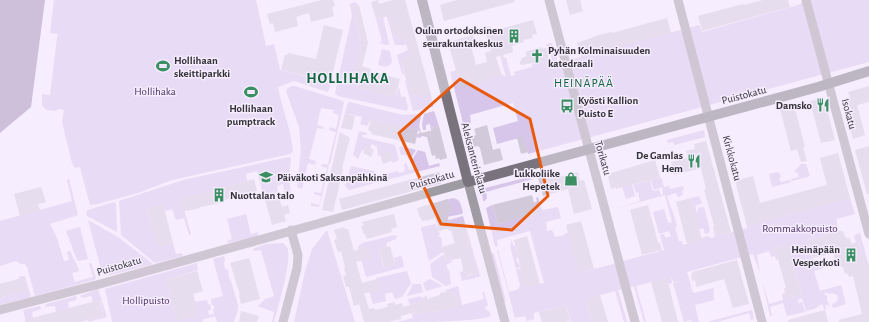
<svg xmlns="http://www.w3.org/2000/svg" width="869" height="322" font-family="'Alegreya Sans',sans-serif">
<style>
.green{fill:#d7c5ea}
.water{fill:#9d8ab1}
.building{fill:#d2cadb}
.lines{fill:none;stroke-linecap:round;stroke-linejoin:round}
.street{stroke:#9f9ba3;stroke-width:9}
.secondary{stroke:#78737d;stroke-width:10}
.marked{fill:none;stroke:#e8590c;stroke-width:3;stroke-linejoin:round}
.labels{text-anchor:middle;dominant-baseline:central;stroke-width:3;stroke-linejoin:round;paint-order:stroke}
.poi-label{font-size:11px;font-weight:bold;fill:#353239;stroke:#f5edfe;text-anchor:end}
.park-label{font-size:11px;fill:#4a2f62;stroke:#f5edfe}
.street-label{font-size:11px;fill:#353239;stroke:#f5edfe}
.neighbourhood-label{font-size:12px;letter-spacing:1px;fill:#12653e;stroke:#f5edfe}
.district-label{font-size:15px;font-weight:bold;letter-spacing:1px;fill:#12653e;stroke:#f5edfe}
</style>
<rect width="100%" height="100%" fill="#f5edfe"/>
<path class="green" d="M54 0H256L266 46 274 44 280 70 331 83 328 92 294 81 278 87C282 109 291 129 293 151L290 154 172 180 138 193 98 204 90 205 80 167 75 168 72 163 62 122 64 110 59 109 56 111 47 110 42 106V94L50 95 57 38 58 34 50 33Z
M806 0H869V62L528 154 523 137 497 144 493 128 518 121 513 103 470 115 471 122 464 127 450 72 456 70 461 87 504 75 506 77 500 55H503L504 58H506L511 76 515 75 514 72 532 67V64L543 61 544 63 549 61V60L552 59 546 44 552 43 558 63 699 25 702 32 798 5Z
M355 2 358 5 352 7 361 41 367 40 362 43 358 60 362 66 371 69 356 66 353 76 357 77 355 85 359 86V88L395 97 399 87 401 97 405 96 408 107 407 111 338 96 335 93 352 16 350 4Z
M388 12 395 37 397 36 398 40 407 38 408 42 416 40 418 49 410 51 411 55 403 57V60L401 61 404 74H402L397 55 408 50 406 44 402 46V45H395L386 14Z
M383 17 389 44 387 45 379 43 382 41 376 19Z
M382 49 390 51 392 62C388 68 385 67 378 65Z
M406 80 410 93H412L413 96 421 94 423 97 431 95 433 107 413 111 405 81Z
M291 86H295L343 101 344 103 330 164H328L336 132 329 130 330 127 336 129 339 115 333 113 334 110 321 108 317 125 324 127 323 129 317 128 309 159 316 161 315 165 308 163 302 189 297 187 301 149 299 127 286 91 287 89Z
M349 102 403 115 419 114 421 116 419 126 422 136 420 138 416 137 417 135H419L420 132 418 130 371 119 367 126 360 124 362 117 345 113 347 105Z
M434 111 439 126 432 128 433 130H431L430 124 426 125V130H423L422 124 424 114Z
M704 130 705 137 674 145 673 142 669 143 667 142V140Z
M359 131 367 133 366 135H362V137L395 145 399 160 393 163 392 161 394 160 391 151 378 156 377 147 372 144 370 148 367 146 364 151 362 150 358 159 353 155Z
M401 146 416 150 410 160 405 155H401L399 148Z
M418 150 425 152 429 166 439 163 440 166 386 180 385 176 386 174 398 171 399 173 405 171 404 164 406 163 409 170 414 169 412 160Z
M289 157 291 158 289 178 291 197 286 199 283 184 277 186 278 191 262 195V190L257 171 246 174 247 181 181 199 191 234 189 235 184 218 176 220 172 209 165 211 163 204 147 208 158 247 173 243 176 254 182 253 183 256 155 263 121 235 119 201 183 180Z
M322 164 329 165 319 207 311 206V203L319 205 321 196 314 194V192L321 193 327 168 321 166Z
M801 164H806L810 176 792 181 791 179 799 177 798 173 794 172Z
M351 166 374 171 375 173 371 174 373 179 381 177 382 181 349 190 345 186Z
M777 172 780 174 781 177 779 178 781 182 790 180 791 182 772 187 769 174Z
M529 177 533 179 486 192 487 198 485 201H483L482 193 485 188Z
M660 177 662 179 664 187 669 186 670 189 683 186 684 190 682 191 683 195 678 197 676 193 667 196C670 206 674 213 677 226L675 228 679 241H682L683 245 702 240 701 238 708 236 711 238 715 237 713 227 714 226 717 236 747 228V226L850 198 855 214 836 219 839 231 808 240 815 268 829 264 833 265 814 271 820 291 841 285 846 304 833 308 832 304C837 303 839 300 837 295L832 293 829 294 826 292 824 294 827 296V300L830 307 828 305H825L826 309 825 310 822 304 814 309 806 311 802 298 798 300 799 303 802 302 805 312 787 316 783 303 770 307 772 316H770L762 280 769 304 783 300 782 294 785 293 787 299 802 295 789 245 773 249 775 256 771 257 769 251 757 255 760 273 753 254 687 272 693 293 714 288C714 292 713 295 714 300L695 305 699 322H692L691 320 684 322 673 283 680 281 673 282 671 276 672 283 668 284 666 278 636 286 646 322H644L634 286 618 290 627 322H624L615 291 586 299 592 322H571L566 305 534 313V319L527 321 525 316 515 318 497 250H498L509 292 519 289 520 285 516 270 521 268 523 278H521L523 284 525 283 526 287 544 283 530 231 497 240 498 246H495L486 208 492 205 498 224 536 214 534 203 537 201 536 198 538 197 542 210 558 207 561 218 546 222 547 231 552 230 555 237 564 235 568 232 580 273 660 251 658 243H660L662 251 664 250 660 235 664 234 666 238 671 236 669 231 659 234 653 212 664 209 668 223 672 222 665 195 614 209 640 201 638 192 636 193 633 185 646 181 649 178 653 191 659 190 661 195 663 194 662 187 654 190 650 178H652L653 179Z
M69 179 78 215 50 224C57 235 60 248 64 261L69 260 67 252 70 251 79 269V271L72 273 75 282 93 277 89 263H91L96 278 94 280 35 296 27 267 25 264H20L16 261 0 266V221L72 201 67 180Z
M630 184V185H632L635 196 626 199 622 187Z
M699 196 702 203 695 206 697 212H698V208L704 207 710 230 709 233 705 234 703 228 699 229 691 198Z
M453 198C461 199 461 206 463 212L462 214 447 217V214L451 212 448 199 415 209Z
M114 202 116 204 117 232 87 216 86 212 88 210Z
M246 214 251 234 258 232V236L228 243 227 241 232 239 227 219Z
M463 216 480 276 479 277 462 281 460 272 464 271 467 276 477 273 464 222 454 225 453 230 449 231 446 223 449 220Z
M88 220 118 237 153 264 111 275 105 274 101 269Z
M435 224 437 226 440 235H438L439 237H441L443 252 429 261 421 229 422 227Z
M80 227 88 259 79 261 77 260 66 231Z
M327 230 355 322H294L305 271 312 249Z
M860 233 867 259 861 261 862 256 858 242 856 243 854 237 855 235Z
M395 235 397 236 396 239 386 243 387 248 379 250 383 267 395 264 394 258 400 256 402 257 404 267 366 277 361 259 371 258 368 248 359 251 358 247 362 243Z
M512 240 513 246 515 245 518 258 516 259 518 263H519L520 267 516 269 510 246Z
M283 243C286 246 288 247 288 251 291 264 278 307 274 322H272L274 312 258 306 265 299 274 296 261 250 254 251 253 249 266 244Z
M492 252 494 254 506 301 504 303 491 253Z
M443 255 444 256 446 261 451 260 452 262 446 265 448 270H449L451 284 446 286 432 277 430 264Z
M224 256 225 260 224 263 225 269 228 270 229 278H230L238 305V309L234 322H217L215 316 202 320 203 322H112L105 289 197 263 198 270 166 280 177 321 195 302 207 300 208 305 210 304 211 309 208 311 209 315 214 314 213 309 214 308V305H212L211 299 223 296 213 259Z
M407 271 411 283 402 297 395 299 392 292 385 294 386 301 373 304 369 291 379 290 376 278Z
M25 276 31 297 0 305V298L28 290 25 278 19 279 18 277Z
M430 279 443 286 426 291 423 283Z
M413 284H421L423 292 407 296Z
M458 286 462 305 484 299 482 292H484L488 305 485 307 486 310 489 311 491 316C480 322 415 322 397 322L413 318 408 299 421 296V301L414 303 415 307 413 308 415 315 433 310 434 312 442 310 446 307 447 309 453 307 456 300 458 299 457 296H455L454 292 447 294 446 290Z
M98 289 107 317 88 322V320L104 316 100 300 93 302 91 296 83 298 80 296Z
M76 296 77 298 76 300 68 302 69 308 56 312 55 306 45 307 46 304Z
M40 306 41 309 32 312 33 318 28 319 26 322 23 310Z
M752 310 754 319 751 320 749 313 717 322H707Z"/>
<path class="water" d="M0 0H45L31 107 0 133Z"/>
<path class="building" d="M322 0H333L335 6 332 7 334 16 311 22 309 13 302 15 296 17 298 26 275 32 273 23 270 24 267 14Z
M378 0 379 4 393 0H405L431 95 422 98 421 94 413 96 412 93 410 94 401 61 403 60V57L411 55 407 38 398 41 397 36 395 37 389 16 376 19 371 2Z
M457 0H514L515 2 444 21 440 5Z
M566 0H580L583 11 570 15Z
M763 0H788L790 7 702 31 698 16 743 4 744 5Z
M359 5 368 43 362 67 371 69 370 71 373 72 400 79 395 97 359 88V86L355 85 357 77 353 76 362 44 352 7Z
M667 18 671 33 581 57 577 43 599 35 611 32 612 33Z
M533 20 537 34 532 35 533 38 523 40 524 42 512 46 513 52 496 57 502 76 461 88 448 42 473 35 475 41 470 43 476 65 487 62 485 53 491 51 484 28 490 26 492 31Z
M324 25 343 30 331 80 327 79 326 81 281 70 285 55H287L288 53 316 59Z
M542 47 543 49 546 48 547 50 550 52 548 56 549 61 544 63 543 61 522 65 520 64V62L522 58 527 56 525 52Z
M869 86V102L857 105 865 135 853 139 842 99 850 97 848 92Z
M824 98 835 140 821 143 810 101Z
M794 105 805 147 803 148 807 161 801 162 797 149 791 151 780 109Z
M345 113 355 116 352 130 341 128Z
M371 119 418 130 417 134 433 130 432 128 439 126 447 158 440 160 439 158 436 159 435 155 432 156 427 137 417 135 415 144 371 134 372 132 368 130Z
M487 125 493 150 500 148 503 160 484 165 480 148 478 146 474 147 471 137 476 135 474 129Z
M340 132 350 138 342 168 343 169 333 212 322 210Z
M523 136 528 152 521 154 517 138Z
M706 141 731 232 717 236 704 190 706 189 701 168 674 175 671 162 688 158 686 151 695 149 694 144Z
M367 146 374 150 371 157 363 153Z
M869 146V194H867L855 150Z
M392 151 394 160 383 164 380 154Z
M838 153 850 198 747 226 735 181 753 176 760 203 827 185 820 158Z
M655 160 660 177 616 189V187L611 189 608 176 611 175V173Z
M439 172 442 183 342 210 339 199Z
M578 172 580 181 584 180 592 209 574 214 568 189 543 196 538 178 556 174 557 177Z
M254 179 257 191 236 198 232 199V198L220 201 221 203 200 207V208L196 209 184 211 181 199Z
M41 187 46 202 38 204 40 210 20 216 14 194Z
M277 191 282 207 288 205 290 213 284 215 286 221 272 225 264 195Z
M532 195 537 214 498 224 492 205Z
M691 198 702 240 687 244 676 202Z
M448 199 451 210V212L447 214 450 225 464 222 477 273 464 276 461 258 446 261 442 247 455 243 450 228 439 231 435 218 426 221V220L422 221 421 218H420L417 208Z
M163 204 173 243 158 247 147 208Z
M648 205 660 250 642 255 630 210Z
M394 214 397 227 391 229 392 232 367 239 365 234 364 235 361 226H364L362 222Z
M581 221 594 269 579 273 566 225Z
M344 227 345 229H348L354 251 368 247 371 258 356 262 362 283 377 279 379 290 364 293 369 309 374 308 375 310 388 307 387 304 395 302V305L402 303 403 307 415 304 414 302 421 301V298L427 296V299L440 295V293L453 290 455 296 457 295 459 306 433 312V310L415 315V312L401 316V319L388 322H364L359 304 354 306 349 287H346L343 276 346 275 344 268 345 267 341 251 338 252 334 240 337 239 334 230Z
M839 231H843L845 237H846L847 239 850 238 851 244 858 242 863 260 867 259 869 265V322H839V320L862 314 853 276 849 277 847 273 845 274 843 267H834V253L813 258 808 240Z
M527 236 540 284 526 288 525 283 523 284 521 278H523L514 240Z
M789 245 802 295 787 299 784 289 786 288 778 259 776 260 773 249Z
M390 246 395 264 384 267 379 250Z
M249 258 260 299 241 304 239 295H240L230 263Z
M737 260 749 304 733 308 724 279 696 287 695 280 692 281 691 274H693L692 272Z
M197 271 203 291 193 294 199 315 177 321 166 280Z
M25 277 28 290 0 298V284Z
M666 278 669 286 678 322H662L651 282Z
M600 295 608 322H592L586 299Z
M99 300 104 316 80 322H25V320Z
M566 305 570 321 566 322H542L539 312Z
M825 310 828 322H788V320Z
M241 311 259 316 257 322H239Z"/>
<g class="lines">
<path class="street" d="M549 0 635 322
M678 0 762 322
M806 0 869 234
M0 310 100 284 468 182 505 322
M283 322 297 268 298 255 291 230"/>
<path class="secondary" d="M422 0 468 182 818 87 869 71"/>
</g>
<path d="M0 0H869V322H0ZM460 79 530 119 548 196 512 230 441 224 399 133Z" fill="#f5edfe" fill-opacity=".55" fill-rule="evenodd"/>
<path class="marked" d="M460 79 530 119 548 196 512 230 441 224 399 133Z"/>
<defs>
<g id="building-bare" transform="scale(1.08)"><path d="M-4-6H4V6H1V3H-1V6H-4ZM-2.5-4.3h1.7v1.8h-1.7ZM.8-4.3h1.7v1.8H.8ZM-2.5-1h1.7V.8h-1.7ZM.8-1h1.7V.8H.8Z" fill="#3b8f62" stroke="#f5edfe" stroke-width="2.5" paint-order="stroke"/></g>
<g id="church-bare" transform="scale(1.08)"><path d="M-1.2-6h2.4v3.5h3.3v2.4h-3.3V6h-2.4V-.1h-3.3v-2.4h3.3Z" fill="#3b8f62" stroke="#f5edfe" stroke-width="2.5" paint-order="stroke"/></g>
<g id="stadium-bare" transform="scale(1.08)"><path d="M0-5a6.5 5 0 1 0 0 10a6.5 5 0 1 0 0-10ZM-3.5-1.8h7v3.6h-7Z" fill="#3b8f62" stroke="#f5edfe" stroke-width="2.5" paint-order="stroke"/></g>
<g id="restaurant-bare" transform="scale(1.08)"><path d="M-5-6h1v4h1v-4h1v4h1v-4h1v5L-1.5 .5V6h-2V.5L-5-1ZM5-6V6H3V1.5H1.5Q1.5-4 5-6Z" fill="#3b8f62" stroke="#f5edfe" stroke-width="2.5" paint-order="stroke"/></g>
<g id="bus-bare" transform="scale(1.08)"><path d="M-5-6H5V4H4V6H2V4H-2V6H-4V4H-5ZM-3.5-4V0h7V-4ZM-3.5 1.2v1.5H-2V1.2ZM2 1.2v1.5H3.5V1.2Z" fill="#3b8f62" stroke="#f5edfe" stroke-width="2.5" paint-order="stroke"/></g>
<g id="school-bare" transform="scale(1.08)"><path d="M0-5L7-2L0 1L-7-2ZM-4 1L0 2.5L4 1V4Q0 6-4 4Z" fill="#3b8f62" stroke="#f5edfe" stroke-width="2.5" paint-order="stroke"/></g>
<g id="shop-bare" transform="scale(1.08)"><path d="M-5-2.5h2.3a2.7 3.5 0 0 1 5.4 0H5L5.5 6h-11ZM-1.5-2.5h3a1.5 2.3 0 0 0-3 0Z" fill="#3b8f62" stroke="#f5edfe" stroke-width="2.5" paint-order="stroke"/></g>
</defs>
<g fill-rule="evenodd">
<use href="#building-bare" x="514" y="36"/>
<use href="#church-bare" x="537" y="56"/>
<use href="#stadium-bare" x="163" y="66"/>
<use href="#stadium-bare" x="251" y="92"/>
<use href="#restaurant-bare" x="823" y="105"/>
<use href="#bus-bare" x="567" y="106"/>
<use href="#restaurant-bare" x="694" y="161"/>
<use href="#school-bare" x="266" y="177"/>
<use href="#shop-bare" x="571" y="179"/>
<use href="#building-bare" x="219" y="195"/>
<use href="#building-bare" x="851" y="255"/>
</g>
<g class="labels">
<g class="poi-label">
<text x="503" y="30">Oulun ortodoksinen<tspan x="503" dy="13">seurakuntakeskus</tspan></text>
<text x="548" y="50" text-anchor="start">Pyhän Kolminaisuuden<tspan x="548" dy="13">katedraali</tspan></text>
<text x="174" y="60" text-anchor="start">Hollihaan<tspan x="174" dy="13">skeittiparkki</tspan></text>
<text x="578" y="100" text-anchor="start">Kyösti Kallion<tspan x="578" dy="13">Puisto E</tspan></text>
<text x="812" y="105">Damsko</text>
<text x="251" y="108" text-anchor="middle">Hollihaan<tspan x="251" dy="13">pumptrack</tspan></text>
<text x="683" y="155">De Gamlas<tspan x="683" dy="13">Hem</tspan></text>
<text x="560" y="173">Lukkoliike<tspan x="560" dy="13">Hepetek</tspan></text>
<text x="277" y="177" text-anchor="start">Päiväkoti Saksanpähkinä</text>
<text x="230" y="195" text-anchor="start">Nuottalan talo</text>
<text x="840" y="249">Heinäpään<tspan x="840" dy="13">Vesperkoti</tspan></text>
</g>
<g class="park-label">
<text x="155" y="91">Hollihaka</text>
<text x="800" y="228">Rommakkopuisto</text>
<text x="146" y="300">Hollipuisto</text>
</g>
<g class="street-label">
<text transform="translate(744 95) rotate(-15)">Puistokatu</text>
<text transform="translate(849 114) rotate(75)">Isokatu</text>
<text transform="translate(474 158) rotate(75)">Aleksanterinkatu</text>
<text transform="translate(603 158) rotate(74)">Torikatu</text>
<text transform="translate(732 158) rotate(75)">Kirkkokatu</text>
<text transform="translate(432 180) rotate(-16)">Puistokatu</text>
<text transform="translate(119 266) rotate(-16)">Puistokatu</text>
</g>
<g class="neighbourhood-label">
<text x="584" y="83">HEINÄPÄÄ</text>
</g>
<g class="district-label">
<text x="348" y="78">HOLLIHAKA</text>
</g>
</g>
</svg>
